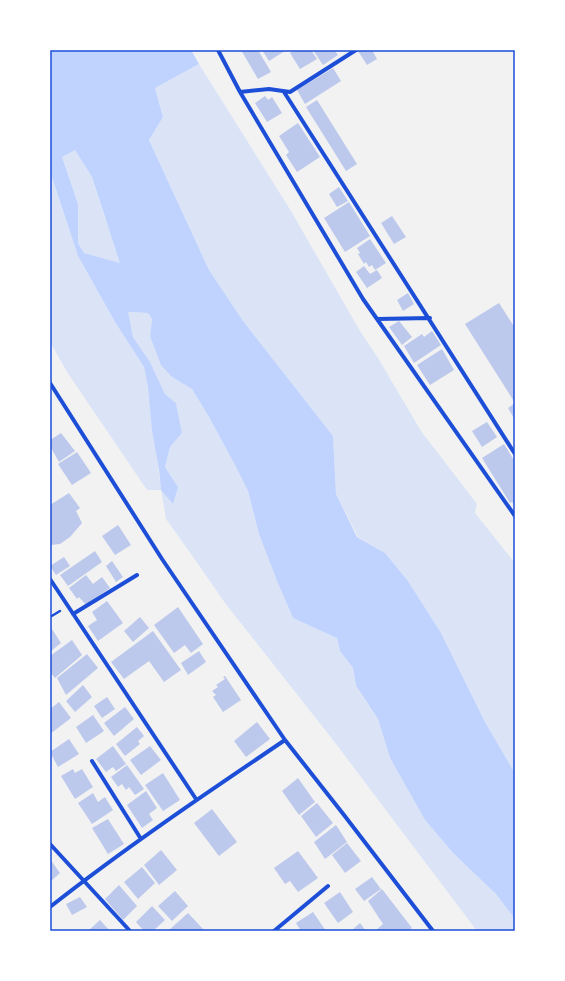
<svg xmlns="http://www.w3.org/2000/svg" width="565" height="981" font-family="Helvetica,sans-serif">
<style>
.green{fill:#dbe4f7}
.water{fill:#bfd3fe;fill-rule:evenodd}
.building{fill:#bdc9ec}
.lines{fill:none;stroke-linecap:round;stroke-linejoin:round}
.path{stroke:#1d4ed8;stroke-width:2.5}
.minor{stroke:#1d4ed8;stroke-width:4}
.neatline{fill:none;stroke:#1d4ed8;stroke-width:1.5}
</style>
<rect width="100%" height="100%" fill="#f2f2f2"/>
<path class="green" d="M199 64 291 211 360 331 378 358 421 431 477 504 475 513 515 563V774L485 722 441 633 408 581 385 553 358 537 336 494 333 436 243 321 209 270 149 140 163 117 155 88Z
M75 149 92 177 106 221 126 265 84 253 78 243V204L62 157Z
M50 171 78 256 115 322 144 367 148 387 161 490 178 487 165 467 170 447 182 433 176 403 165 394 150 362 133 337 127 312 148 313 152 319 150 336 172 377 192 389 209 417 235 465 248 491 259 534 277 581 293 618 337 637 340 651 353 668 356 687 378 719 390 758 425 820 454 854 496 894 515 919V931H477L333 740 225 603 191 554 166 519 161 490H147L67 372 50 342Z"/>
<path class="water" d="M50 50H191L199 64 155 88 163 117 149 140 209 270 243 321 333 436 336 494 357 537 385 553 408 581 441 633 485 722 513 770 515 774V919L496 894 454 854 425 820 390 758 378 719 356 686 353 668 340 651 337 638 293 618 277 581 259 534 248 491 235 465 209 417 192 389 172 377 161 365 150 336 152 319 148 313 128 312 133 337 150 362 165 394 176 403 182 433 170 447 165 467 178 487 173 504 161 490 159 470 152 430 148 387 144 367 115 322 78 256 50 171ZM75 150 92 177 120 263 84 253 78 243V204L62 157Z"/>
<path class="building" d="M241 50H258L271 72 258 79Z
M262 50H284L285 51 269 61Z
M294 50H311L317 59 300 69 290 53Z
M313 50H334L338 55 323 65Z
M360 50H372L377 59 367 65 358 51Z
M333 68 341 81 305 104 297 90Z
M265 96 268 100 272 97 282 113 267 122 255 103Z
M317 100 357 164 346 171 306 107Z
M298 123 320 157 297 172 286 155 289 152 279 136Z
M339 187 348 201 337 207 329 194Z
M349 202 370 236 345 252 324 218Z
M392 216 406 237 394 244 381 223Z
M370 239 386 263 375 270 372 265 369 267 366 262 364 264 358 254 360 253 357 248Z
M364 266 370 274 377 270 382 278 367 288 356 272Z
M408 293 414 304 403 311 397 300Z
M499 303 515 328V403L465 324Z
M399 321 412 337 402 345 389 327Z
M432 331 441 345 414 363 404 346 422 334 424 337Z
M442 349 454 370 430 385 417 365Z
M515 403V420L508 408Z
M487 422 497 437 482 447 472 431Z
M61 433 75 451 59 462 50 446V440Z
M504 444 515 462V506L512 502 510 503 482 458Z
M77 452 91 473 72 485 58 464Z
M69 493 80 508 76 511 82 523 70 537 60 544 50 545V505Z
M118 525 131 545 115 555 102 536Z
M95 551 102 562 68 586 60 575Z
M64 557 70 566 56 575 50 566Z
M112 561 123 577 116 582 106 566Z
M86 575 93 584 102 577 110 588 86 605 79 597 77 599 69 588Z
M107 601 123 623 98 641 88 626 97 620 92 612Z
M178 607 203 644 191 653 185 645 174 653 154 625Z
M140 617 149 628 133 642 124 631Z
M52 629 61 643 50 652V631Z
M153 631 181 670 164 682 149 661 124 679 111 662Z
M72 640 82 655 55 678 50 672V656Z
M199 651 206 662 188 675 181 663Z
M87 654 98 668 66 695 57 678Z
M225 676 241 700 223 712 213 697 216 695 212 691 218 687 216 685 225 679 223 677Z
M83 685 92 697 75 712 66 701Z
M107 697 115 709 102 718 94 706Z
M59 702 71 718 50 734V709Z
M125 707 134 719 114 736 104 723Z
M93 715 104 731 86 743 76 727Z
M257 722 270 739 246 757 234 741Z
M137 727 144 736 138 741 140 744 125 756 116 744Z
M69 739 79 754 58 767 50 752Z
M113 746 126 764 116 771 113 767 106 772 96 759Z
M150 746 161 760 141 775 130 760Z
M127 765 144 789 135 795 129 787 126 790 122 784 118 787 111 777Z
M73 769 75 773 82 769 93 787 75 799 61 776Z
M163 773 180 800 163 811 145 785Z
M298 778 315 802 299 815 282 791Z
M146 791 157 808 149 814 153 820 142 828 127 805Z
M93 793 98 802 105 797 113 810 92 824 78 803Z
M317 803 333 823 316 837 301 816Z
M212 809 237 842 219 856 194 823Z
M108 819 124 844 108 854 92 828Z
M336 825 347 842 325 859 314 842Z
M347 843 361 861 345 873 332 855Z
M161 850 177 870 159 885 144 865Z
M298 851 318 878 298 892 290 881 285 884 274 868Z
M50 859 60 873 50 882Z
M142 867 155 883 138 899 124 882Z
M372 877 381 889 364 901 355 889Z
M119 885 137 906 123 920 105 899Z
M382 889 412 928 408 931H375L383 924 368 901Z
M175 891 188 906 172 921 158 906Z
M340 892 353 912 338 923 324 903Z
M80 897 87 907 72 915 66 904Z
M152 906 165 920 153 931H144L136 922Z
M313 912 326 931H301L296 923Z
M188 913 205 931H168Z
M100 920 110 931H88Z
M360 923 366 931H351Z"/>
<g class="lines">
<path class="path" d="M50 617 60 611"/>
<path class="minor" d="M218 50 240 92 363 299 515 516
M240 92 269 89 290 92 356 50
M284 92 515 454
M377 319 430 318
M50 383 162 559 285 740 344 815 433 931
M50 579 196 799
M73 614 137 575
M92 761 141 839
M50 844 130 931
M50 907C125 848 205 794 285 740
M274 931 328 886"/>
</g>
<rect width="565" height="981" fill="none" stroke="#ffffff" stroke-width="102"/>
<rect x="51" y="51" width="463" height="879" class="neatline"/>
</svg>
